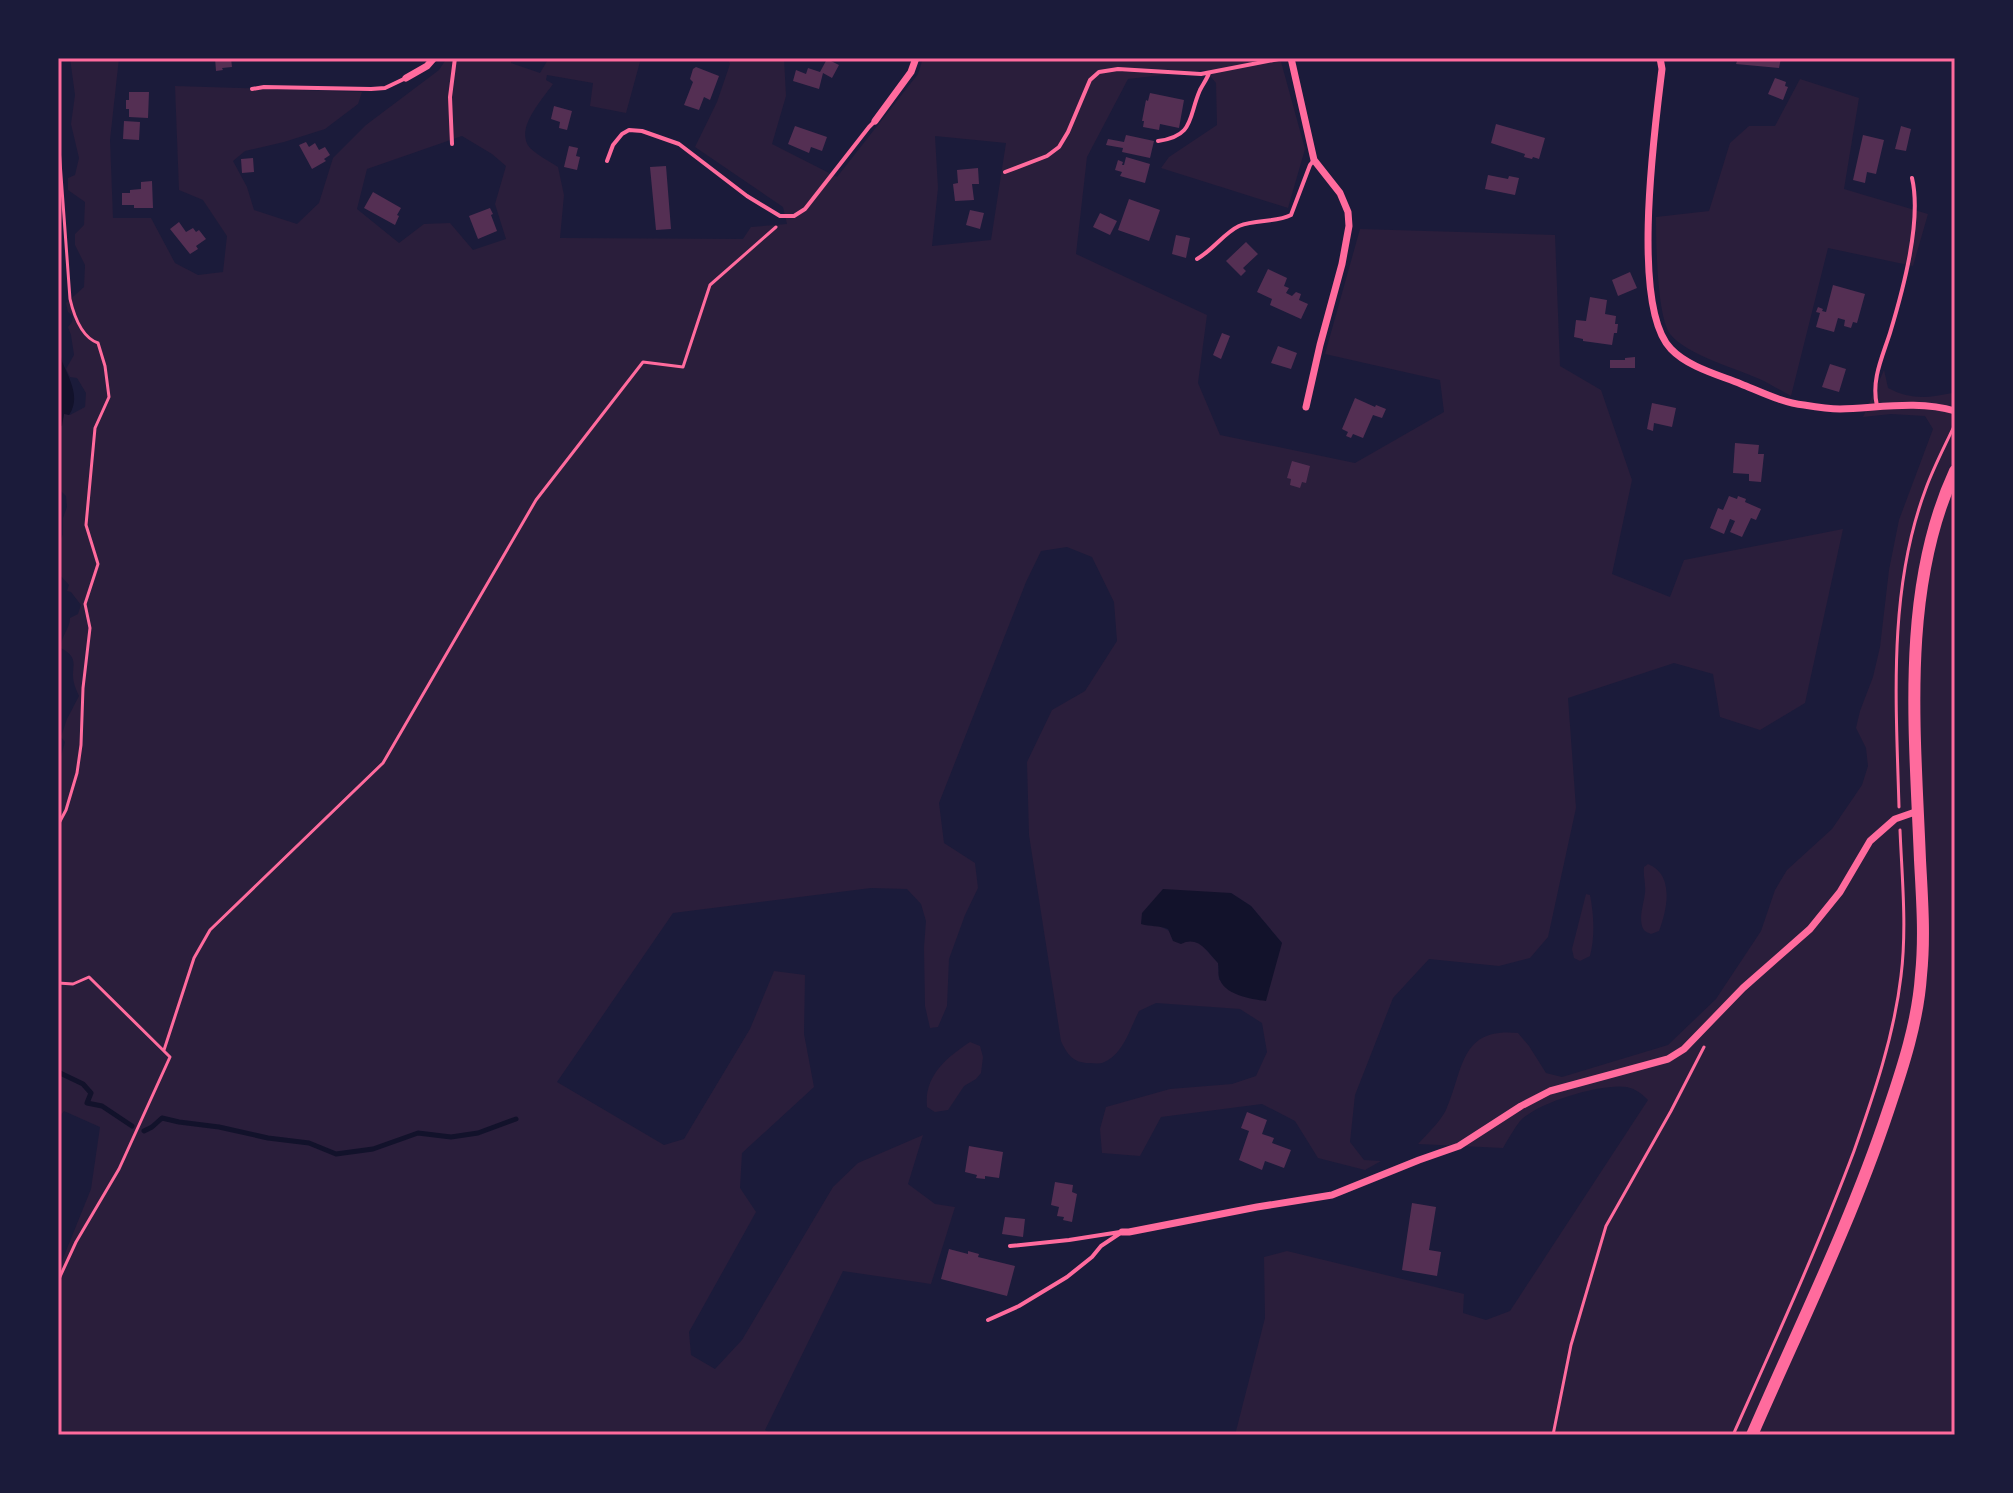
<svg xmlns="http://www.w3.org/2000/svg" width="2013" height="1493" font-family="'Times New Roman',serif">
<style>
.green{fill:#2a1e3b;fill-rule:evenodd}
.water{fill:#12122b}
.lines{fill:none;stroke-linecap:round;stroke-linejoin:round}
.stream{stroke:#12122b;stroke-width:5}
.building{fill:#542f53}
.path{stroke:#ff6b9d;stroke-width:3}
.service{stroke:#ff6b9d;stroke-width:4}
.minor{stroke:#ff6b9d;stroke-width:7}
.primary{stroke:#ff6b9d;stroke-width:12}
.neatline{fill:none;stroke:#ff6b9d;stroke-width:3}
</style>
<rect width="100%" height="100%" fill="#1b1b3a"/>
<path class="green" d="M70 58H119L110 140 113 218H151L175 263 198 275 223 272 227 236 203 200 179 190 175 86 362 92 358 104 325 129 284 142 245 151 233 161 247 187 254 210 297 224 319 203 333 158 366 125 439 70 447 58H512L511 63 540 73 549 58H641L626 113 590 106 593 83 547 75 546 80 553 84C542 100 514 129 530 148 537 155 549 161 558 167L564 195 560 238 743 239 751 227 787 224 783 207 695 147 717 102 730 64 728 58H784L786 96 772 144 837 177 918 74 923 58H1280L1305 149 1288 208 1161 168 1169 157 1217 125 1216 83 1205 70 1128 79 1087 157 1076 254 1207 315 1198 383 1220 435 1355 463 1444 412 1440 380 1325 354 1360 229 1555 235 1560 366 1601 390 1632 480 1612 574 1670 597 1684 560 1843 529 1805 703 1760 730 1720 717 1713 674 1674 663 1568 698 1576 808 1548 937 1530 958 1499 966 1429 959 1393 998 1355 1095 1350 1142 1364 1160 1381 1161 1365 1170 1318 1158 1295 1121 1262 1104 1161 1117 1140 1156 1102 1153 1100 1129 1106 1107 1170 1089 1232 1084 1256 1076 1267 1052 1262 1023 1240 1009 1156 1003 1139 1011C1130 1028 1123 1056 1102 1063 1098 1064 1093 1063 1089 1063 1073 1063 1067 1054 1061 1041L1029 835 1027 762 1052 710 1085 691 1117 641 1114 602 1092 557 1067 547 1041 551 1026 582 939 803 944 843 975 863 978 888 965 915 949 959 947 1006 938 1027 930 1028 925 1006 924 948 926 921 921 904 907 889 871 888 673 913 557 1082 664 1145 684 1139 750 1029 774 971 805 975 804 1034 814 1087 742 1153 740 1188 756 1212 689 1332 691 1355 715 1369 742 1340 833 1187 858 1163 923 1135 908 1184 935 1204 955 1207 931 1284 843 1271 765 1430 773 1435H58V1271L91 1189 100 1127 64 1111 58 1119V759L61 756 65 742 61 737 67 719 79 696C77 692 75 687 74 683 70 666 81 659 61 648 61 635 70 629 70 618L78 614 81 605 71 592 67 591 69 585 58 573V547L63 534V518L67 507 66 496 58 488V442L64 413 70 415 85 407 86 393 77 378 70 377 66 369 74 355 71 335 68 327 72 322 73 316 68 312 66 303 84 287 85 265 75 245V234L84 225 85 202 68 190V178L75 175 79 158 71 124 75 95ZM462 136 492 154 506 166 495 204 506 239 473 250 450 223 424 224 399 243 357 209 367 169ZM935 136 1006 143 991 240 932 246 938 188ZM1231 893 1251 906 1282 943 1219 980 1218 963 1199 942 1188 940 1157 925Z
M1800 79 1859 98 1844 189 1928 214 1913 266 1828 248 1791 396C1782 391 1773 386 1764 381 1739 369 1686 355 1670 334 1657 316 1656 241 1656 217L1709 211 1730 143 1749 126H1775Z
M1884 370 1888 388C1911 400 1928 398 1952 393L1955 391V727L1953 733 1955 739V1435H1235L1265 1318 1264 1257 1287 1251 1464 1294 1463 1313 1486 1320 1510 1311 1648 1100C1642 1094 1636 1089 1627 1087 1602 1083 1538 1102 1520 1121 1514 1129 1508 1139 1503 1148L1418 1144C1427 1134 1440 1122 1446 1110 1464 1070 1459 1027 1518 1033L1529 1046 1546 1073 1562 1077 1668 1045 1716 999 1761 931 1775 890 1787 870 1832 829 1862 785 1868 766 1866 748 1856 728 1860 711 1873 677 1880 647 1889 570 1899 520 1933 429 1925 416 1891 414 1863 417Z
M1648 864C1675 875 1667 910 1659 931L1651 934C1647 932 1644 932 1642 926 1639 916 1644 903 1645 893 1646 884 1643 876 1644 867Z
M1586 894 1590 895C1594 915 1595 937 1590 956L1580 961 1574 958 1572 949Z
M970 1042 980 1046 983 1057 981 1073 976 1079 964 1086 948 1110 935 1112 927 1107C924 1076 946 1058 970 1042Z"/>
<path class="water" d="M58 348C61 354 61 360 64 366 71 382 80 399 69 415L64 414 62 426 58 424Z
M1163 889 1231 893 1251 906 1282 943 1266 1001C1251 999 1223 995 1219 977 1218 973 1219 968 1218 963 1208 952 1198 935 1181 944L1173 941 1168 929C1158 925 1151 927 1141 924L1142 913Z"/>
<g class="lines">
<path class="stream" d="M58 1072 83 1084 91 1093 87 1103 102 1106 132 1126
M144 1131 152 1127 162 1118 179 1122 219 1127 268 1138 309 1143 336 1154 373 1149 418 1133 451 1137 478 1133 516 1119"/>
</g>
<path class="building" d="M215 58H231L232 67 222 68 223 70 216 71Z
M1730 58H1781L1779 68 1736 64 1737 61 1730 60Z
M827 59 839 65 832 78 823 73 819 89 793 81 796 70 806 74 808 68 820 72Z
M696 67 719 76 710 100 704 97 699 110 684 105 693 82 690 79 693 69Z
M1775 78 1786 82 1785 86 1788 87 1783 100 1768 94Z
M129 92H149L148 118 129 117V109H126V100H129Z
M1150 93 1184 100 1179 128 1160 124 1159 130 1143 127 1144 121H1142L1146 100 1148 101Z
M554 106 572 111 567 130 559 128 560 122 551 119Z
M124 121 140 122 139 140 123 139Z
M1496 124 1545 138 1539 159 1533 157 1532 159 1524 157 1525 154 1491 143Z
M795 126 827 137 822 151 811 147 809 153 788 144Z
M1901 126 1911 129 1906 151 1895 149Z
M1126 135 1154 141 1150 158 1122 152 1123 148 1106 145 1108 139 1124 142Z
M1863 135 1884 140 1876 174 1867 172 1865 183 1853 180Z
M306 142 309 147 315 143 319 150 325 147 330 155 324 159 326 161 312 169 299 145Z
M569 146 578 148 576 156 580 157 577 170 564 167Z
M1126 157 1150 164 1145 183 1120 176 1122 172 1115 170 1118 160 1123 162 1122 165H1124Z
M253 158 254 172 242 173 241 159Z
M666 166 671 229 656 230 650 167Z
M978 168 979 184H972L974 200 955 201 953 184 958 183 957 170Z
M1488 175 1508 179 1509 176 1519 178 1515 195 1485 189Z
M152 181 153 208H134V205H122V193H130V190L141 189V182Z
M373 192 401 208 397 215 399 216 395 225 364 208Z
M1129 199 1160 210 1149 241 1118 230Z
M490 208 493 214 491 215 497 231 478 239 469 216Z
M970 210 984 213 980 229 966 225Z
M1100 213 1117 221 1110 235 1093 227Z
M179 222 186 232 193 228 196 232 199 230 206 239 196 246 198 249 190 254 170 229Z
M1176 235 1190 238 1186 258 1172 254Z
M1246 242 1258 254 1243 268 1246 271 1241 276 1226 261Z
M1268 269 1287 278 1284 286 1289 288 1286 293 1292 296 1296 292 1301 294 1299 300 1308 304 1301 319 1270 305 1272 299 1257 292Z
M1630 272 1637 288 1618 296 1612 280Z
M1833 285 1865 294 1857 323 1853 322 1851 328 1844 326 1845 320 1838 318 1834 332 1816 327 1820 313 1816 312 1818 307 1823 309 1822 311 1826 312Z
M1590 297 1607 300 1605 314 1616 316 1615 324H1618L1617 333H1614L1612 345 1583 341V339L1574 337 1576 320 1586 321Z
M1222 333 1230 336 1221 359 1213 355Z
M1278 346 1297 353 1291 369 1271 363Z
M1635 357V368H1610V360H1625V358Z
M1830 364 1846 369 1839 392 1822 387Z
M1355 398 1375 407 1376 405 1386 409 1382 418 1373 415 1363 438 1353 434 1351 438 1346 436 1348 432 1342 429Z
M1652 403 1676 408 1672 427 1654 423 1653 431 1647 429Z
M1735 443 1759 445 1758 454H1764L1761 482 1749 481V474L1733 473Z
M1292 461 1310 466 1306 483 1302 482 1300 488 1290 485 1291 479 1287 478Z
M1729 496 1737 499 1738 496 1746 499 1745 502 1761 509 1756 520 1751 518 1742 537 1730 532 1735 521 1730 519 1724 534 1710 528 1718 508 1723 510Z
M1247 1112 1267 1120 1262 1134 1274 1138 1272 1143 1291 1150 1284 1168 1265 1161 1262 1170 1239 1160 1249 1131 1241 1128Z
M969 1146 1003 1152 999 1178 985 1176V1179L976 1178 977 1175 965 1172Z
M1055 1182 1073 1185 1072 1192 1077 1194 1072 1222 1063 1220 1064 1217 1057 1216 1059 1207 1051 1205Z
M1412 1203 1436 1207 1429 1250 1441 1252 1437 1276 1402 1270Z
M1005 1217 1025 1219 1023 1237 1002 1234Z
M949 1249 968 1254V1251L979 1254 978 1257 1015 1266 1007 1296 941 1279Z"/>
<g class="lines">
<path class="path" d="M58 134 70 299C74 316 81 337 98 343L105 366 109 397 95 428 86 525 98 564 85 604 90 628 83 688 81 745 77 773 66 810 58 825
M1899 807C1896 702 1888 591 1925 491 1933 468 1945 446 1955 424
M58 983 73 984 89 977 170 1057 119 1169 76 1242 58 1281
M164 1050 194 958 210 930 383 763 536 500 643 362 683 367 710 285 776 227
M1553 1435 1571 1345 1606 1226 1671 1111 1704 1047
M1733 1435C1775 1341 1818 1247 1854 1151 1874 1094 1894 1036 1901 976 1907 928 1902 878 1900 830"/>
<path class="service" d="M252 89 264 87 371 89 385 88 406 78
M1158 141C1195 136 1188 117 1200 90 1203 84 1207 79 1209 73
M452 144 450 97 455 58
M607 161 613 145 622 134 629 130 642 131 679 144 747 196 780 216H794L805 209 869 127 875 121
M1005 172 1047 156 1059 147 1068 132 1090 80 1099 72 1118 69 1201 74 1284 58
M1197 259C1213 250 1224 233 1239 226 1256 219 1275 223 1291 215L1310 165 1314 160
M1877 406C1871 380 1882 358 1890 333 1903 290 1922 221 1912 178
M1010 1246 1069 1240 1120 1232
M988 1320 1019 1306 1067 1277 1092 1257 1101 1246 1122 1232"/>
<path class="minor" d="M1291 58 1314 160 1340 193 1348 212 1349 226 1342 264 1320 345 1306 407
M1660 58 1662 69C1655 127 1630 307 1671 349 1688 367 1719 375 1741 384 1761 392 1783 403 1804 405 1816 407 1828 409 1840 409 1878 408 1918 400 1955 411
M406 78 427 66 434 58
M875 121 911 72 916 58
M1122 1232H1129L1257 1207 1332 1195 1419 1160 1459 1146 1521 1106 1550 1091 1668 1059 1684 1049 1743 988 1810 929 1840 892 1870 841 1895 819 1918 811"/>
<path class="primary" d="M1752 1435C1799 1327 1851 1222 1888 1111 1903 1067 1918 1021 1921 975 1925 937 1922 898 1920 860 1915 732 1900 590 1955 471"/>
</g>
<rect width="2013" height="1493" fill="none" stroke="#1b1b3a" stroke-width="120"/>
<rect x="60" y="60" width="1893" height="1373" class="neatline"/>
</svg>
